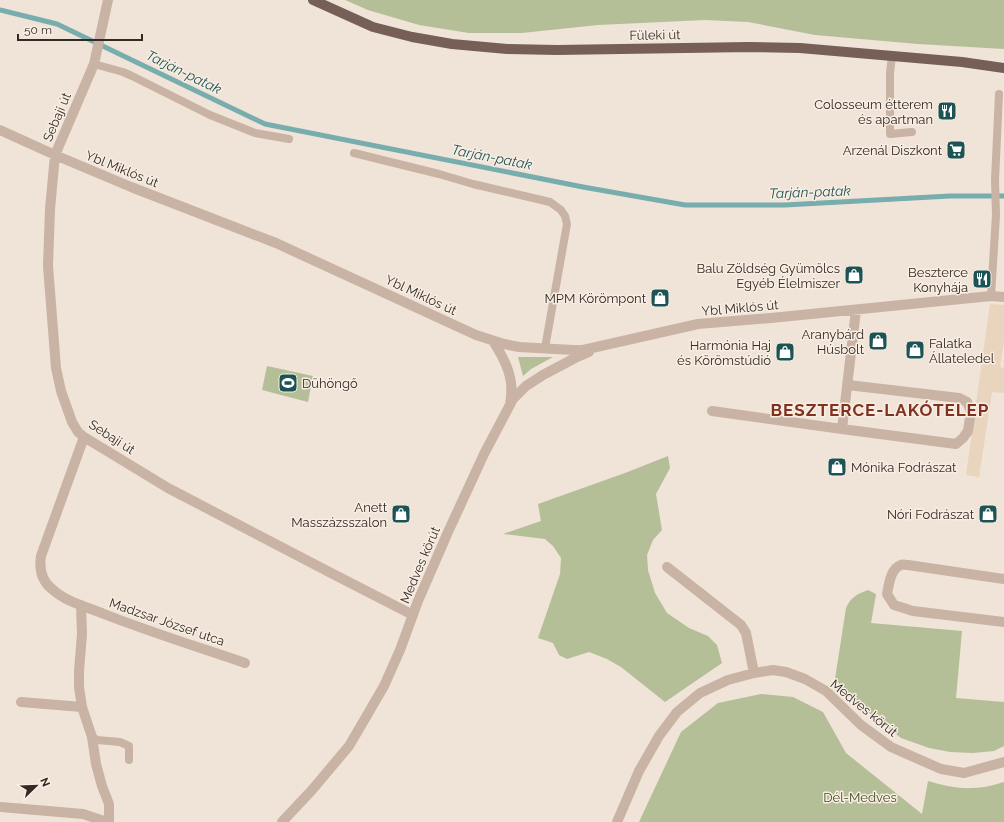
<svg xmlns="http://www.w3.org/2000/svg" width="1004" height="822" font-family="Raleway,sans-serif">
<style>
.green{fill:#b4bf98}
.plaza{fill:#e9d4be}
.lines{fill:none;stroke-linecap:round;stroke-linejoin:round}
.stream{stroke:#77adad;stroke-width:5}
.service{stroke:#c8b3a4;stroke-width:8}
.minor{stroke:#c8b3a4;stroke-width:10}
.primary{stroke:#755f56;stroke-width:10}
.labels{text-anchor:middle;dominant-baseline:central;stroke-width:3;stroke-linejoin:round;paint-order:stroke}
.street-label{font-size:13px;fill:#332925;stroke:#f8eee3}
.poi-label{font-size:13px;fill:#332925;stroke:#f8eee3;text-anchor:end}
.park-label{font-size:13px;fill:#455129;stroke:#f8eee3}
.water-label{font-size:14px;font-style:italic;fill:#1c5354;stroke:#f8eee3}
.district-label{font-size:17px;font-weight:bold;letter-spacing:1px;fill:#81321f;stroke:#f8eee3}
</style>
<rect width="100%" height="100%" fill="#f0e3d7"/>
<path class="green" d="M345 0H1004V49L918 44 815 35 748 22 705 20 598 25 522 33H469L419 25 368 10Z
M518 357H553L531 369 523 376Z
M267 366 313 376 308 402 262 390Z
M668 456 670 468 656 494 662 530 653 540 647 555 648 570 655 593 667 613 689 628 708 636 717 645 722 663 665 702 621 667 607 659 589 652 567 659 559 655 553 643 538 638 560 574 561 558 553 546 545 539 503 534 541 521 538 504 625 473Z
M868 590 876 594 871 623 962 631 956 698 1004 702V746L994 751 973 753 950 752 929 748 901 738 854 701 835 679 846 608C851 597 857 594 868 590Z
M761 694 793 697 823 712 846 753 922 814 928 781C942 785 957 789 972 788 983 788 994 785 1004 782V822H639L681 732 718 703Z"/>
<path class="plaza" d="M990 304 1004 305V341L1000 367 1004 368V393L992 392 979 477 966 475Z"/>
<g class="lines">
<path class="stream" d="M0 10 57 24 265 124 583 187 685 205H785L950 196H1004"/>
<path class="service" d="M892 56 890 73V134L912 132
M94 64 123 72 132 76 210 115 255 133 289 139
M354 153 439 174 473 184 550 202 561 210 565 216 567 224 545 348
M991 296 996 215 995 180 999 94
M92 737 97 740 120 742 129 746V760"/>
<path class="minor" d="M108 0 94 64 55 155 50 209 48 266 56 368 61 391 72 422 78 432 84 437 168 488 333 574 413 615
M0 130 55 155 131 187 276 243 476 335 504 344 519 347 573 350H583L698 324 771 318 991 296 1004 297
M493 341C501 354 509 367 511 383 512 390 511 398 510 405
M848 385 959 398 967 402 971 411 968 431 963 438 956 444 842 429 856 310
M712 411 842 429
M84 437 41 556C39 569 42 581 52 589 66 602 87 607 104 614 150 632 198 647 245 663
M667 567 741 625 746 633 754 673
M1004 579 908 565C905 565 903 564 901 565 890 569 889 585 887 594L894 605 913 611 1004 622
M81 605 82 634 79 671V687L82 707 92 737 96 764 102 786 109 804V822
M21 702 82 707
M1 807 83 814 107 822
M282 822 312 790 349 746 366 717 384 686 400 650 418 601 448 532 484 454 513 399 526 386 543 375 575 358 589 352
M617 822 639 771 659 736 677 712 700 693 728 680 754 673 773 670 786 672 805 679 826 691 861 725 891 747 941 769 964 773 1004 762"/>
<path class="primary" d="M313 0 373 27 412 37 452 44 507 49 557 50 749 47 800 48 962 62 1004 68"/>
</g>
<defs>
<g id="restaurant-square" transform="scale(1)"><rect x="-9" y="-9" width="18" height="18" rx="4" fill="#1c5354" stroke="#f8eee3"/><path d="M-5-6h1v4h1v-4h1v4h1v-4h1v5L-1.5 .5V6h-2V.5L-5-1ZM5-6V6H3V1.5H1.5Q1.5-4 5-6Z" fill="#fff"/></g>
<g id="supermarket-square" transform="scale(1)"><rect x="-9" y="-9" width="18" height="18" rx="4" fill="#1c5354" stroke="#f8eee3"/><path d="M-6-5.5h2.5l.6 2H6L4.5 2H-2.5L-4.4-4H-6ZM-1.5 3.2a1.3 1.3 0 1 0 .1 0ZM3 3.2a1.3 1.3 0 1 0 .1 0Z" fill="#fff"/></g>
<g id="shop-square" transform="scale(1)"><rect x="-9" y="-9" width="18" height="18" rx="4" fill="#1c5354" stroke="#f8eee3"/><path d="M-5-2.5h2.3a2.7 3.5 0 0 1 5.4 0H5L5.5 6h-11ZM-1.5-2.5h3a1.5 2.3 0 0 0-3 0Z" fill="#fff"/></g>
<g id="stadium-square" transform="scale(1)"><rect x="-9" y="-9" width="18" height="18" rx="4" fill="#1c5354" stroke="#f8eee3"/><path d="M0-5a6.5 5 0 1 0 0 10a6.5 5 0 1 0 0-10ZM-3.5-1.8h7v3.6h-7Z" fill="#fff"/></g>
</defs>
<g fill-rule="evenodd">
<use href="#restaurant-square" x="947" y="111"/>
<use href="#supermarket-square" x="956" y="150"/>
<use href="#shop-square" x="854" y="275"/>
<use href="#restaurant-square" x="982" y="279"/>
<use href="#shop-square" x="660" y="298"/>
<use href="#shop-square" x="878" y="341"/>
<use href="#shop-square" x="915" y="350"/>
<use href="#shop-square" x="785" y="352"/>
<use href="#stadium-square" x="288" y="383"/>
<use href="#shop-square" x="837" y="467"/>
<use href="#shop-square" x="401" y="514"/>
<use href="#shop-square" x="988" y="514"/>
</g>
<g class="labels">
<g class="street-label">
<text transform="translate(655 35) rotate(-1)">Füleki út</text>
<text transform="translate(57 117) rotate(-67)">Sebaji út</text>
<text transform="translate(122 169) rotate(22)">Ybl Miklós út</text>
<text transform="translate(421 295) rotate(25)">Ybl Miklós út</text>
<text transform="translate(740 308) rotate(-5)">Ybl Miklós út</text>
<text transform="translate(112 437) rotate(33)">Sebaji út</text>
<text transform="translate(420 565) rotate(-67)">Medves körút</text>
<text transform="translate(167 622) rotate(19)">Madzsar József utca</text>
<text transform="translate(864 708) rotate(39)">Medves körút</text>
</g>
<g class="poi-label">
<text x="933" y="104">Colosseum étterem<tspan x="933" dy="15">és apartman</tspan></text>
<text x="942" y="150">Arzenál Diszkont</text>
<text x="840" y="268">Balu Zöldség Gyümölcs<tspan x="840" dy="15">Egyéb Élelmiszer</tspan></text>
<text x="968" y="272">Beszterce<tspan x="968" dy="15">Konyhája</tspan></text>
<text x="646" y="298">MPM Körömpont</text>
<text x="864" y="334">Aranybárd<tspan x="864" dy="15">Húsbolt</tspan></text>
<text x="929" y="343" text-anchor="start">Falatka<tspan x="929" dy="15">Állateledel</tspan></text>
<text x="771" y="345">Harmónia Haj<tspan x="771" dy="15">és Körömstúdió</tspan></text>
<text x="302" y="383" text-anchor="start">Dühöngő</text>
<text x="851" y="467" text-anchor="start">Mónika Fodrászat</text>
<text x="387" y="507">Anett<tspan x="387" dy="15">Masszázsszalon</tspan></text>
<text x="974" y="514">Nóri Fodrászat</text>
</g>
<g class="park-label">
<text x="860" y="797">Dél-Medves</text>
</g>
<g class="water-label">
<text transform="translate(184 72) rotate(26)">Tarján-patak</text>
<text transform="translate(492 157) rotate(11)">Tarján-patak</text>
<text transform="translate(810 192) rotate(-2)">Tarján-patak</text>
</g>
<g class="district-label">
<text x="880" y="410">BESZTERCE-LAKÓTELEP</text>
</g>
</g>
<g transform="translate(36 786) rotate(67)" stroke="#f8eee3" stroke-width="3" paint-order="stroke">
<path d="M0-3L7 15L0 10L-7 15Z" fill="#332925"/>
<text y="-6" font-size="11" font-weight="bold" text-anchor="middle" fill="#332925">N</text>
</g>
<path d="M18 34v6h124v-6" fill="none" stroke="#332925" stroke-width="2"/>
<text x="24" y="34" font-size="12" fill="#332925" stroke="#f8eee3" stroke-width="3" paint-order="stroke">50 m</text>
</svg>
